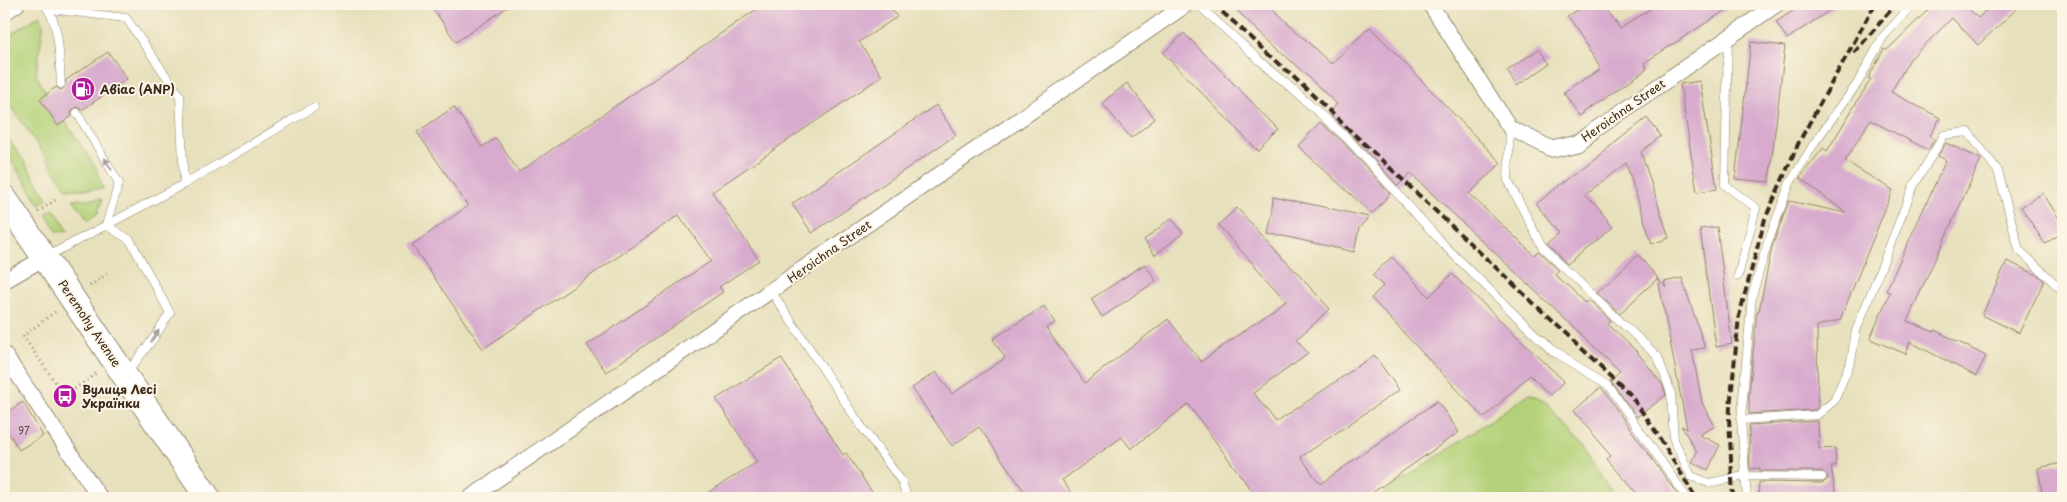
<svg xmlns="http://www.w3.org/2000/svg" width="2067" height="502" font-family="'Playpen Sans',sans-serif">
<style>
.green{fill:#b3d178;stroke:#777e4b}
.building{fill:#d7aace}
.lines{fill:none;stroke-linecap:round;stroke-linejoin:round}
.lane-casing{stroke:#91856d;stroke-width:9}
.street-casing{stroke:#91856d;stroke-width:17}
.primary-casing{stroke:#91856d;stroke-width:27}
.path{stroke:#91856d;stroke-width:3;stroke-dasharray:1 4;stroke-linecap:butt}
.lane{stroke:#fff;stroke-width:8}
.street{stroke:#fff;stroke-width:15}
.primary{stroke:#fff;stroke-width:25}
.rail{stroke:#3b2a1e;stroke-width:4;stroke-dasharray:8 4;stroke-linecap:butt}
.oneway{fill:#a79f9a}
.labels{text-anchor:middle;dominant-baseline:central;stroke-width:4;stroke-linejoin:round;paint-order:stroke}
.number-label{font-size:10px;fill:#624a4a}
.poi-label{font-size:12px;font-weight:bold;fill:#3b2a1e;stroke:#fcf5e5;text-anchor:start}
.street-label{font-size:12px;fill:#3b2a1e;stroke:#fcf5e5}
</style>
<rect width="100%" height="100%" fill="#fcf5e5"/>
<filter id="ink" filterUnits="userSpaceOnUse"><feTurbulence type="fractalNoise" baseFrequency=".02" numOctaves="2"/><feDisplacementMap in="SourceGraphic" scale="10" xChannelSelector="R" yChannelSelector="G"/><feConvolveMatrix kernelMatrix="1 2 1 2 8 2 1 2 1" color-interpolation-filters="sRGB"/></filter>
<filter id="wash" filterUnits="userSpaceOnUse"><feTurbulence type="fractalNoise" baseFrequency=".0096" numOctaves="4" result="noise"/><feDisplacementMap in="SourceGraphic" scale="20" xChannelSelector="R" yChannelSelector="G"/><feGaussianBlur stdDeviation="1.12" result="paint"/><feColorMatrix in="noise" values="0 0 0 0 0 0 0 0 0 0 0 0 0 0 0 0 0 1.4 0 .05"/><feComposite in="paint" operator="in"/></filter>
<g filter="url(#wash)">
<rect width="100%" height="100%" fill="#e7e0bc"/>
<path class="green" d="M40 15 43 23V29L36 75 47 94 40 99 58 126 65 121 96 168 103 189H67L4 95V39Z
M4 132 48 198 40 204 4 150Z
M73 199H102L98 213 89 220Z
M54 209 69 230 58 232 46 214Z
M1530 393 1547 402 1616 498H1377Z"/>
<g id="blocks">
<path class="building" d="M430 4H512L456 42Z
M764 4H888L897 17 859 42 882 76 712 192 759 260 719 287 723 292 606 372 587 345 711 261 679 215 483 349 412 245 468 206 417 132 454 107 482 147 496 138 519 172Z
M1230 4H1268L1331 64 1370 27 1501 163 1469 194 1534 255 1538 251 1560 272 1556 276 1585 303 1589 300 1612 321 1608 324 1638 353 1662 384 1666 395 1637 417 1610 380 1620 371 1410 173 1398 186 1351 134 1328 113 1337 104Z
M1588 4H1603L1620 29 1658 4H1735L1644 63 1647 69 1578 116 1563 94 1601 68 1567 18Z
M1803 4H1839L1787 39 1776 22Z
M1934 4H1966L1965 5 1978 18 1993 4H2022L1978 45 1952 18 1910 59 1891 92 1940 118 1930 136 1935 139 1928 150 1870 120 1845 161 1893 190 1840 320 1817 326 1818 407 1815 410 1749 414V396L1757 311H1759L1772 247 1789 201 1846 213 1800 178 1823 148 1827 151 1871 79 1868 78 1884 49 1887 50Z
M1184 33 1280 131 1259 152 1163 53Z
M1751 42 1785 46 1769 182 1735 179Z
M1539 49 1550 64 1517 86 1507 71Z
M108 52 127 79 82 110 77 107 74 108 71 113 72 116 58 126 40 99 56 87 61 90 64 88 66 80Z
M1700 81 1717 189 1697 192 1680 84Z
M1127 83 1155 119 1131 138 1102 103Z
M936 105 956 135 812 233 792 204Z
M1647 118 1661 136 1641 152 1669 238 1652 244 1626 163 1586 194 1614 227 1569 265 1547 244 1559 234 1536 204Z
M1320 122 1343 142 1390 194 1372 214 1298 146Z
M1946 143 1981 159 1907 321 1934 332 1935 330 1986 356 1976 376 1910 342 1906 354 1870 339 1890 292 1886 291 1946 160 1938 156Z
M2043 193 2063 225V232L2045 244 2021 207Z
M1273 196 1369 217 1359 228 1354 252 1265 232Z
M1237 208 1330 309 1297 339 1308 354 1254 393 1276 423 1374 355 1399 390 1301 457 1320 484 1437 401 1459 432 1365 498H1341L1336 492 1329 497 1331 498H1257L1188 404 1131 449 1122 437 1062 480 1075 498H1029L979 427 952 446 912 388 936 372 952 394 1005 358 993 339 1044 306 1055 323 1046 328 1085 383 1168 319 1201 362 1286 300 1218 225Z
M1171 218 1183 233 1155 255 1144 240Z
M1717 227 1732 344 1716 347 1700 229Z
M1638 255 1658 278 1620 313 1597 292Z
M1392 257 1429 297 1452 274 1564 381 1551 395 1530 375 1484 418 1371 298 1383 286 1372 275Z
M2007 261 2039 276 2044 281 2019 333 1982 315Z
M1145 264 1156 281 1102 317 1091 299Z
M1682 278 1705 348 1692 350 1702 403 1715 426 1699 435 1720 445 1708 470 1692 462 1697 452 1681 426 1687 429 1658 279 1666 288 1664 282Z
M781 358 843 455 846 453 876 498H699L757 462 716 399Z
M1601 387 1627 424 1680 498H1641L1607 459 1611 456 1573 412Z
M23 402 43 436 19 450 4 425V414Z
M1818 421 1819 449 1835 448 1836 466H1831L1836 498H1758L1759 482 1822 483 1827 480 1828 477 1822 471H1760V468L1750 469 1749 425Z
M2063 463V498H2043L2038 468Z"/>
</g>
</g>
<g filter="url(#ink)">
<use href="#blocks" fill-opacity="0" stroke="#91856d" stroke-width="1"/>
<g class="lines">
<g class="lane-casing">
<path id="lane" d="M44 4C61 23 59 60 61 84
M1197 4 1347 138 1444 245 1552 351 1607 384 1687 498
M49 9 126 18 180 96 184 184
M1728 37 1725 185 1756 208 1738 276
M77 113 119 183 106 225
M1510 128 1508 180 1542 247 1658 357 1671 393 1674 440 1691 476 1709 483 1744 476 1822 477
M106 225 130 240 170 313 153 339 127 373
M48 256 184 184 314 107
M771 291 859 423 902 482 907 498
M1741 420 1817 415 1834 401 1851 361 1856 331 1913 187 1944 135 1968 132 1998 171 2019 250 2063 291
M1747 498 1741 420 1752 296 1767 245 1790 183 1815 142 1857 84 1883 37 1913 4"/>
</g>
<g class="street-casing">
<path id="street" d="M1430 4 1510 128 1552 149 1576 143 1777 4
M4 13 17 4
M4 281 46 257
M4 354 100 498
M470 498 1187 4"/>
</g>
<g class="primary-casing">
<path id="primary" d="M4 198 208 498"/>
</g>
<path class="path" d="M38 212 58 198
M90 286 108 273
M55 312 23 336 65 396 98 372"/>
<use href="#lane" class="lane"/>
<use href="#street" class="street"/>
<use href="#primary" class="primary"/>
<path class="rail" d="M1213 4 1252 38 1629 393 1656 432 1696 498
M1854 53 1896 4
M1733 498 1729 418 1739 316 1765 219 1799 142 1875 4"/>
</g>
<defs><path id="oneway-solid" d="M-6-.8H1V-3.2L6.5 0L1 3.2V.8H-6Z" transform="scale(1.25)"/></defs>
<g class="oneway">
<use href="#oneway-solid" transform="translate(108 164) rotate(-121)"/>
<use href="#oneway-solid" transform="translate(155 336) rotate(-56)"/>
</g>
</g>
<defs>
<g id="fuel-disc" transform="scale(1.25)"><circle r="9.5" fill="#b5179e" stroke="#fcf5e5"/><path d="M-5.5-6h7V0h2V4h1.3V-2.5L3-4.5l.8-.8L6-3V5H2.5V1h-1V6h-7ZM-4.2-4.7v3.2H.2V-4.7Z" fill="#fff"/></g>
<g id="bus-disc" transform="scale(1.25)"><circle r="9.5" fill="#b5179e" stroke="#fcf5e5"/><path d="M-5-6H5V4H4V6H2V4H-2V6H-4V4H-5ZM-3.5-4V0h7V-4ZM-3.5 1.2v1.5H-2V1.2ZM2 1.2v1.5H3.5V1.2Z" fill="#fff"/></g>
</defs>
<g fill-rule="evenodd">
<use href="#fuel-disc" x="83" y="89"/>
<use href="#bus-disc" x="65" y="396"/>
</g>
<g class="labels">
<g class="number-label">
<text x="24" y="430">97</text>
</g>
<g class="poi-label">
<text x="100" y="89">Авіас (ANP)</text>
<text x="82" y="389">Вулиця Лесі<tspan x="82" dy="14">Українки</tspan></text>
</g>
<g class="street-label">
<text transform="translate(1623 110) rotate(-35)">Heroichna Street</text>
<text transform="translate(829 251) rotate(-35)">Heroichna Street</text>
<text transform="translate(90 323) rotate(56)">Peremohy Avenue</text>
</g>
</g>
<rect width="2067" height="502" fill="none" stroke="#fcf5e5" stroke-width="20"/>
</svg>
